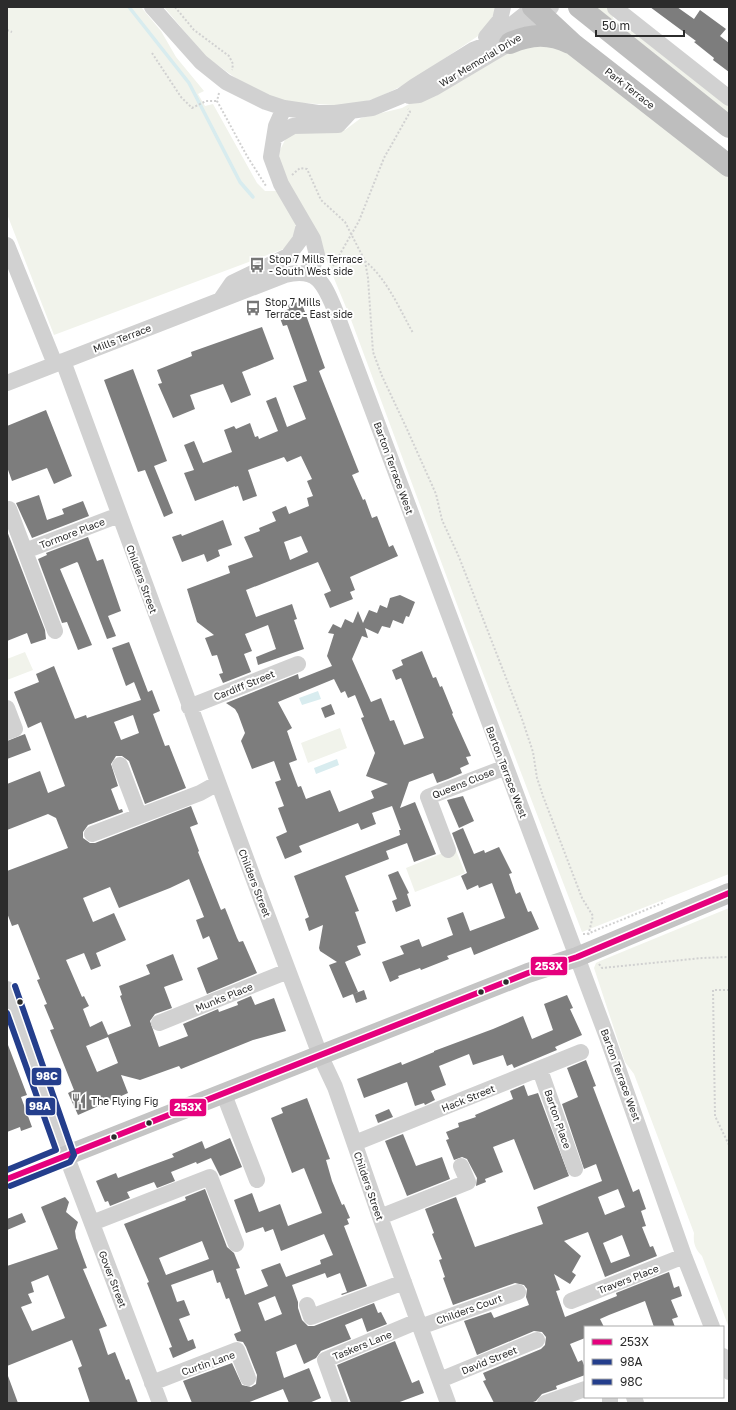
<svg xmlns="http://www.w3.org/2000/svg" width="736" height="1410" font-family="'Golos Text',sans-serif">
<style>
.green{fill:#f1f3eb}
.water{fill:#d8ecef}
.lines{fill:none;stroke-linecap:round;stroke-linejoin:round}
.stream{stroke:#d8ecef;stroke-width:3.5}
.building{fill:#7d7d7d;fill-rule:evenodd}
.path{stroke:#d1d1d1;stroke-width:2;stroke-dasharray:2 2;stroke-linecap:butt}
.minor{stroke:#d1d1d1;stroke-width:16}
.major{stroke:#c4c4c4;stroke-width:20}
.highway{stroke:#bebebe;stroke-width:22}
.bus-1-casing{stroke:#fff;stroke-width:9}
.bus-2-casing{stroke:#fff;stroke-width:9}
.bus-3-casing{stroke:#fff;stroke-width:9}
.bus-1{stroke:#e5007d;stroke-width:6}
.bus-2{stroke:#243e8c;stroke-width:6}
.bus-3{stroke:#243e8c;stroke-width:6}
.bus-dot{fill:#2c2c2c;stroke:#fff;stroke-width:1.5}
.labels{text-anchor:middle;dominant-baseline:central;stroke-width:4;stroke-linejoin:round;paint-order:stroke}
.street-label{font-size:10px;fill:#2c2c2c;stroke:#fff}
.poi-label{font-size:10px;fill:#2c2c2c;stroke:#fff;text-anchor:start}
.line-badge{stroke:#fff;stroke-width:1.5}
.badge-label{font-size:11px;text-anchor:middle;font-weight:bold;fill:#fff}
</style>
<rect width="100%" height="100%" fill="#fff"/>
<path class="green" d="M7 7H141L161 31 176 57 204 91 198 94 205 106 213 104 257 183 265 191H281L296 223 295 233 286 248 54 335 7 214Z
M164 7H498L484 32 408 83 377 98 348 106 288 102 269 96 240 81 206 57Z
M598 7H607L613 11V18L618 23 626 22 729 103V114L596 9Z
M520 43H555L729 172V874L582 932 471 642 350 317 321 247 282 172 279 160 280 150 285 140 291 134 300 131 345 130 361 118 402 108Z
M25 652 33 670 7 680V659Z
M340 728 347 748 308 763 301 743Z
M455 848 465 873 415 892 406 868Z
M729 908V1328L702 1256C695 1249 693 1243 694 1233L634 1074 625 1062 594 968 596 963 600 961Z"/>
<path class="water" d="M318 691 321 699 302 705 299 698Z
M337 759 339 765 316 774 314 768Z"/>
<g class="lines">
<path class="stream" d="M129 7 189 83 240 182 253 197"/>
</g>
<path class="building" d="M650 7H677L694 19 700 10 726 29 720 36 729 43V72L713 60 714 58 694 42 696 41Z
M301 301 325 368 319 371 359 472 352 475 363 500 365 499 372 518 377 516 389 547 393 545 398 556 350 577 355 590 350 592 353 599 330 608 324 594 331 591 318 562 246 590 256 617 292 604 297 619 294 620 304 649 258 665 256 657 276 649 268 625 245 634 252 651 244 654 251 672 223 683 219 674 223 673 217 655 212 656 205 638 214 635 197 622 187 589 230 573 228 566 253 557 244 537 260 531 259 528 276 521 272 512 286 506 289 514 309 506 307 498 313 496 307 481 312 479 301 456 287 462 284 457 248 470 257 496 243 501 238 486 235 487V486L195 501 184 473 194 470 184 445 194 441 203 463 232 452 224 430 234 426 236 429 250 423 255 437 258 436 259 439 278 431 266 401 276 397 287 427 306 419 293 386 307 381 287 325 283 326 278 313 289 309 288 305ZM301 536 308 552 290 560 284 542Z
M262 327 274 359 242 372 251 395 231 403 223 384 190 395 195 409 173 418 158 384 162 383 157 370 192 356 191 352Z
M133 369 167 461 154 466 173 513 164 517 145 470 138 472 104 380Z
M46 410 72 476 54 484 47 468 12 481 7 467V426Z
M39 495 47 520 64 514 62 509 83 501 89 516 32 538 16 503Z
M223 520 232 545 218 550 220 556 207 562 204 554 182 562 172 537 181 534 182 536Z
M7 531 45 630 46 639 31 644 27 633 7 641Z
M88 537 97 561 103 559 121 611 108 616 116 636 107 639 78 563 77 562 60 569 92 645 78 650 67 622 62 623 38 559 47 555 46 553Z
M400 595 415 602 409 617 406 616 403 624 393 620 390 628 382 626 378 634 365 628 368 638 362 636 352 659 371 702 381 698 390 721 394 720 404 745 424 738 401 678 396 680 392 670 403 665 401 660 422 651 433 678 436 677 440 687 442 686 453 713 452 714 471 756 466 757 469 764 460 768 462 773 448 779 437 783 433 773 409 782 400 808 415 802 436 854 414 862 407 843 386 851 389 859 345 876 359 911 355 912 366 943 357 946 361 955 345 962 358 992 343 998 329 965 337 962 320 951 319 948 323 925 309 931 305 919 309 917 294 876 400 835 399 830H401L392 806 372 813 376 824 361 830 358 823 299 846 302 852 285 859 276 837 287 832 278 808 284 806 275 782 281 780 274 761 252 769 241 741 245 733 238 714 235 709 226 703 298 674 299 679 332 666 327 656 334 634 328 633 333 624 341 628 345 619 353 623 358 611 363 623 369 610 377 613 380 605 387 608 390 598ZM334 679 341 693 345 691 348 698 355 695 364 717 361 718 375 753 366 776 388 784 371 791 374 798 339 812 330 790 306 799 301 786 298 787 289 763 297 760 287 731 292 728 278 702Z
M129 642 148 692 152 690 160 711 153 714 165 746 169 745 186 788 145 804 129 761 122 756H116L111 764 118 786 111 789 119 810 122 809 123 812 88 825 83 832V838L90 843H95L191 806 198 824 190 827 199 851 198 852 221 910 225 908 237 938 239 942 243 941 257 973 207 994 197 968 218 959 209 936 203 939 196 920 204 917 189 879 170 888 119 908 110 887 83 898 93 922 114 913 126 940 96 953 101 966 91 970 84 953 66 960 82 997 84 996 89 1006 83 1009 90 1027 102 1021 108 1035 131 1026 120 996 122 995 119 986 150 974 146 965 173 954 183 980 164 987 172 1008 155 1014 150 1021 159 1047 188 1036 183 1024 218 1009 219 1012 238 1005 237 1002 251 996 255 1005 274 998 286 1031 253 1040 181 1069 179 1066 140 1080 121 1075 128 1093 78 1115 68 1093 74 1090 50 1030 54 1029 44 1005 47 1004 37 980 40 979 18 924 12 926 7 913V871L68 848 56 818 48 814 7 830V784L40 771 48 793 65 786 41 722 28 728 14 692 39 682 36 674 54 666 75 719 86 715 87 718 141 700 134 682 126 686 112 648ZM133 715 139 733 121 740 114 722ZM108 1037 118 1063 97 1072 86 1046Z
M331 704 335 714 325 718 321 708Z
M25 734 31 750 7 759V741Z
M463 796 474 821 459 828 447 800Z
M463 828 474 854 484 850 485 853 499 847 512 873 509 874 516 894 520 892 528 912 531 911 539 929 474 955 471 947 447 956 449 959 421 970 420 968 398 976 399 978 390 982 382 962 404 954 400 946 419 939 422 947 453 935 447 918 463 912 470 931 505 918 492 883 479 888 478 885 467 890 461 876 467 873 452 833Z
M398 871 409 893 407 894 411 906 396 912 392 901 397 899 388 875Z
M364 990 367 999 356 1003 353 994Z
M567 995 573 1008 570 1009 582 1035 555 1047 557 1050 514 1068 512 1064 507 1066 503 1055 473 1065 469 1054 439 1066 446 1085 431 1091 435 1100 425 1105 424 1103 415 1106 407 1082 364 1098 357 1079 401 1062 402 1065 434 1052V1051L493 1029 523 1016 532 1039 553 1030 544 1004Z
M8 1045 27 1095 21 1097 32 1127 21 1131 20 1127 7 1132Z
M586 1060 596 1086 593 1087 633 1192 639 1189 646 1209 641 1211 646 1226 642 1227 650 1247 653 1246 657 1256 605 1277 588 1232 564 1241 581 1256 572 1272 576 1275 570 1284 554 1274 560 1290 556 1291 565 1317 617 1296 616 1293 669 1272 674 1288 679 1286 682 1296 671 1300 678 1317 672 1319 675 1327H654L645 1301 609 1315 600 1319 604 1327H585V1338L570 1344 578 1362 582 1360 585 1368V1375L556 1386 557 1389 542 1394 536 1401 530 1403H494L483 1381 486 1380 483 1373 541 1349 545 1345 546 1337 542 1332 534 1331 477 1355 464 1321 491 1312 494 1318 529 1305 526 1297 527 1289 524 1285 515 1283 453 1305 443 1278 445 1277 439 1260 442 1259 432 1234 434 1233 425 1209 456 1197 475 1247 543 1224 537 1207 602 1181 596 1164 584 1169 562 1104 578 1097 567 1068ZM618 1189 625 1207 605 1215 598 1197ZM622 1235 630 1256 611 1263 603 1243Z
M524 1085 528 1096 538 1093 569 1176 534 1190 514 1139 493 1147 503 1172 485 1179 486 1182 476 1186 477 1178 467 1159 462 1157 454 1160 446 1140 449 1139 446 1132 459 1127 458 1123 476 1117 475 1115 513 1099 510 1091Z
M307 1098 330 1159 326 1160 332 1181 342 1205 344 1204 350 1218 347 1219 349 1224 344 1226 367 1286 342 1295 341 1294 347 1292 340 1273 327 1278 325 1273 292 1285 298 1302V1308L302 1320 308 1326H314L374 1303 378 1313 381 1312 387 1324 367 1332 362 1318 345 1325 351 1339 321 1351 316 1358 304 1364 296 1344 276 1352 284 1378 309 1368 321 1398 309 1403H289L283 1389 247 1403H192L183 1381 232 1363 242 1385 251 1387 256 1384 257 1375 246 1347 243 1342 237 1341 234 1334 241 1331 229 1298 226 1299 220 1282 217 1283 213 1270 171 1285 177 1302 184 1300 190 1315 179 1319 188 1341 193 1339 196 1348 173 1358 169 1348 172 1347 147 1283 149 1282 124 1224 186 1200 185 1197 205 1189 227 1247 234 1253 240 1268 236 1269 245 1295 268 1286 261 1270 280 1263 286 1277 321 1264 320 1260 333 1255 324 1234 281 1251 273 1229 265 1232 263 1227 246 1233 234 1200 252 1193 259 1212 280 1204 288 1226 322 1213 304 1168 292 1173 271 1118 283 1113 281 1108ZM202 1241 209 1259 166 1275 159 1258ZM275 1296 282 1314 265 1321 258 1303Z
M389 1109 393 1117 378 1123 375 1115Z
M403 1134 416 1166 442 1157 450 1179 407 1196 385 1141Z
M230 1138 242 1167 220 1176 211 1158 197 1164 196 1162 171 1172 175 1181 157 1188 154 1182 127 1192 130 1198 110 1206 108 1201 105 1202 96 1181 116 1173 118 1178 147 1167 174 1157 172 1154 202 1141 205 1149Z
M65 1197 69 1202 66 1212 78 1222 75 1231 76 1238 87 1268 83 1269 107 1326 99 1329 108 1355 115 1352 126 1380 129 1379 138 1403H90L78 1368 82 1366 72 1340 7 1366V1266L58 1249 41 1207ZM48 1275 65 1318 32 1331 21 1307 32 1303 28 1294 34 1292 31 1282Z
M22 1213 26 1222 7 1230V1219Z
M395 1341 412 1383 419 1380 424 1393 397 1403H351L337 1365Z
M7 1376H8L18 1403H7Z"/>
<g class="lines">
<path class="path" d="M175 7 194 30 229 56 233 64 232 70
M7 30 12 32
M152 53 181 97 192 108 206 101H217
M219 93 217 101 247 156 266 186
M292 175 300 168 307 169 321 200 345 222 365 261 368 278 373 352 382 376 406 427 436 494 442 520 459 557 522 719 533 752 537 778 543 796 582 898 593 916 588 936
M365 261C387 279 399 308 413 333
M329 273 359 221 384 158 410 112 408 109
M583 934H587L665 902
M599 964 602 968 702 958 729 957
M729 990H713L715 1116 729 1145"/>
<path class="minor" d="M152 7 201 62 226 82 266 102 284 108 318 113H335L372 108 401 96 415 86 473 50 486 45 534 7
M615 8 729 98
M486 37 500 20 503 7
M409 96 419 95 434 88 510 43 534 26 551 7
M284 108 276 126 271 157 281 184 313 239 317 255 310 273
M276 136 293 126 338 125 351 111
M7 245 55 364
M221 299 232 283 288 256 300 240 304 225
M63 361 254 880 320 1055 335 1087 380 1217 448 1403
M7 383 285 275C318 267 324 284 335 310L607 1037 684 1256 712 1327
M9 509 55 631
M25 551 119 515
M189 707 298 664
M7 708 15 729 7 732
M120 765 139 815
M92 834 200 793 218 783
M448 850 428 797 506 767
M7 989 66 1155 160 1403
M159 1023 288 971
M540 1070 575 1169
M223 1092 257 1180
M355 1143 581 1052
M380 1217 468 1182 461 1166
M92 1223 210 1177 236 1244
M571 1301 684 1256
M307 1305 311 1317 404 1282
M420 1327 518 1292
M723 1356 729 1372
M440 1380 537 1340
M152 1383 237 1350 248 1378
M610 1397V1403
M634 1397 636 1403
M340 1402 325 1360 418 1321
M545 1403 585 1389"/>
<path class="major" d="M7 1179 528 973 577 957 729 893"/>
<path class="highway" d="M533 7 574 45 729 166
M579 7 729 127
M510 43C531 34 549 33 570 43"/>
<g class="bus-1-casing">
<path id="bus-1" d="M7 1179 528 973 577 957 729 893"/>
</g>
<g class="bus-2-casing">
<path id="bus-2" d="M7 1013 56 1150 7 1170"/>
</g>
<g class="bus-3-casing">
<path id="bus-3" d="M10 1186 70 1162 74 1155 15 986"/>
</g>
<use href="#bus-1" class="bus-1"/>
<use href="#bus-2" class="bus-2"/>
<use href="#bus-3" class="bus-3"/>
</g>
<defs>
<g id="bus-bare" transform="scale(1.2)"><path d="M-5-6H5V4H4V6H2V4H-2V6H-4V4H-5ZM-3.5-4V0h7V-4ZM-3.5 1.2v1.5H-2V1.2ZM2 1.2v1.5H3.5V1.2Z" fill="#767676" stroke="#fff" stroke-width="2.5" paint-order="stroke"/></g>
<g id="restaurant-bare" transform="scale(1.2)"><path d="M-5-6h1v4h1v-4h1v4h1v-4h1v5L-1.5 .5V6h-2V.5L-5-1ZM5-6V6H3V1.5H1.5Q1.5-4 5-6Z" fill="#767676" stroke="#fff" stroke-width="2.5" paint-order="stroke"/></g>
</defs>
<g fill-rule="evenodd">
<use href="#bus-bare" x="257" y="265"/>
<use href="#bus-bare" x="253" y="308"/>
<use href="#restaurant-bare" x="79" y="1101"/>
</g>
<g class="bus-dot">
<circle cx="506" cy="982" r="3.5"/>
<circle cx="481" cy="992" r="3.5"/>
<circle cx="20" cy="1002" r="3.5"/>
<circle cx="149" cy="1123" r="3.5"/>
<circle cx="114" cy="1137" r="3.5"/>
</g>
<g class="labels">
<g class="street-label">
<text transform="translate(480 60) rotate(-31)">War Memorial Drive</text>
<text transform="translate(630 88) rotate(38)">Park Terrace</text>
<text transform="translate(122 338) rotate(-21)">Mills Terrace</text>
<text transform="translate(394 468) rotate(70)">Barton Terrace West</text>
<text transform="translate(72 533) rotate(-21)">Tormore Place</text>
<text transform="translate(142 579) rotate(70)">Childers Street</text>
<text transform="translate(244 685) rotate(-22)">Cardiff Street</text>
<text transform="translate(507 772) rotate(69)">Barton Terrace West</text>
<text transform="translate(463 783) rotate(-22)">Queens Close</text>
<text transform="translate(255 883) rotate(69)">Childers Street</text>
<text transform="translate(224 997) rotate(-22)">Munks Place</text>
<text transform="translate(621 1075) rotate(70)">Barton Terrace West</text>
<text transform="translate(468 1098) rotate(-22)">Hack Street</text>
<text transform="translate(558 1119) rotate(71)">Barton Place</text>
<text transform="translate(369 1186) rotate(71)">Childers Street</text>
<text transform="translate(113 1279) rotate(69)">Gover Street</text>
<text transform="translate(628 1279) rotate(-21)">Travers Place</text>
<text transform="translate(469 1309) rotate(-20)">Childers Court</text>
<text transform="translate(362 1345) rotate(-22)">Taskers Lane</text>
<text transform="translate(489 1360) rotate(-22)">David Street</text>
<text transform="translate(208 1363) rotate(-19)">Curtin Lane</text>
</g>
<g class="poi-label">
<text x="269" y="259">Stop 7 Mills Terrace<tspan x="269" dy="12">- South West side</tspan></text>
<text x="265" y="302">Stop 7 Mills<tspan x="265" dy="12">Terrace - East side</tspan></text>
<text x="91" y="1101">The Flying Fig</text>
</g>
</g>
<g class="line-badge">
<rect x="530" y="956" width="38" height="20" rx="4" fill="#e5007d"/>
<rect x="31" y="1067" width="31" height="19" rx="4" fill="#243e8c"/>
<rect x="25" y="1097" width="31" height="19" rx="4" fill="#243e8c"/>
<rect x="169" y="1098" width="38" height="19" rx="4" fill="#e5007d"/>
</g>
<g class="badge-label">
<text x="549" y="970">253X</text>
<text x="47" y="1080">98C</text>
<text x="40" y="1110">98A</text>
<text x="188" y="1111">253X</text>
</g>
<rect width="736" height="1410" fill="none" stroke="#2c2c2c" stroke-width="16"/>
<rect x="584" y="1326" width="140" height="72" fill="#ffffff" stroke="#ababab"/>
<rect x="592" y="1339" width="20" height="6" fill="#e5007d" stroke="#ababab"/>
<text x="620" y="1346" font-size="12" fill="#2c2c2c">253X</text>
<rect x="592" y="1359" width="20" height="6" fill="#243e8c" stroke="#ababab"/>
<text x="620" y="1366" font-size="12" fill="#2c2c2c">98A</text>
<rect x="592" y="1379" width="20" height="6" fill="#243e8c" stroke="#ababab"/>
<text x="620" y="1386" font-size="12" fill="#2c2c2c">98C</text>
<path d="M596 30v6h88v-6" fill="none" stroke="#2c2c2c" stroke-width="2"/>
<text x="602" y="30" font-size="12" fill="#2c2c2c" stroke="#ffffff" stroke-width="3" paint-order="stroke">50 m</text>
</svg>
